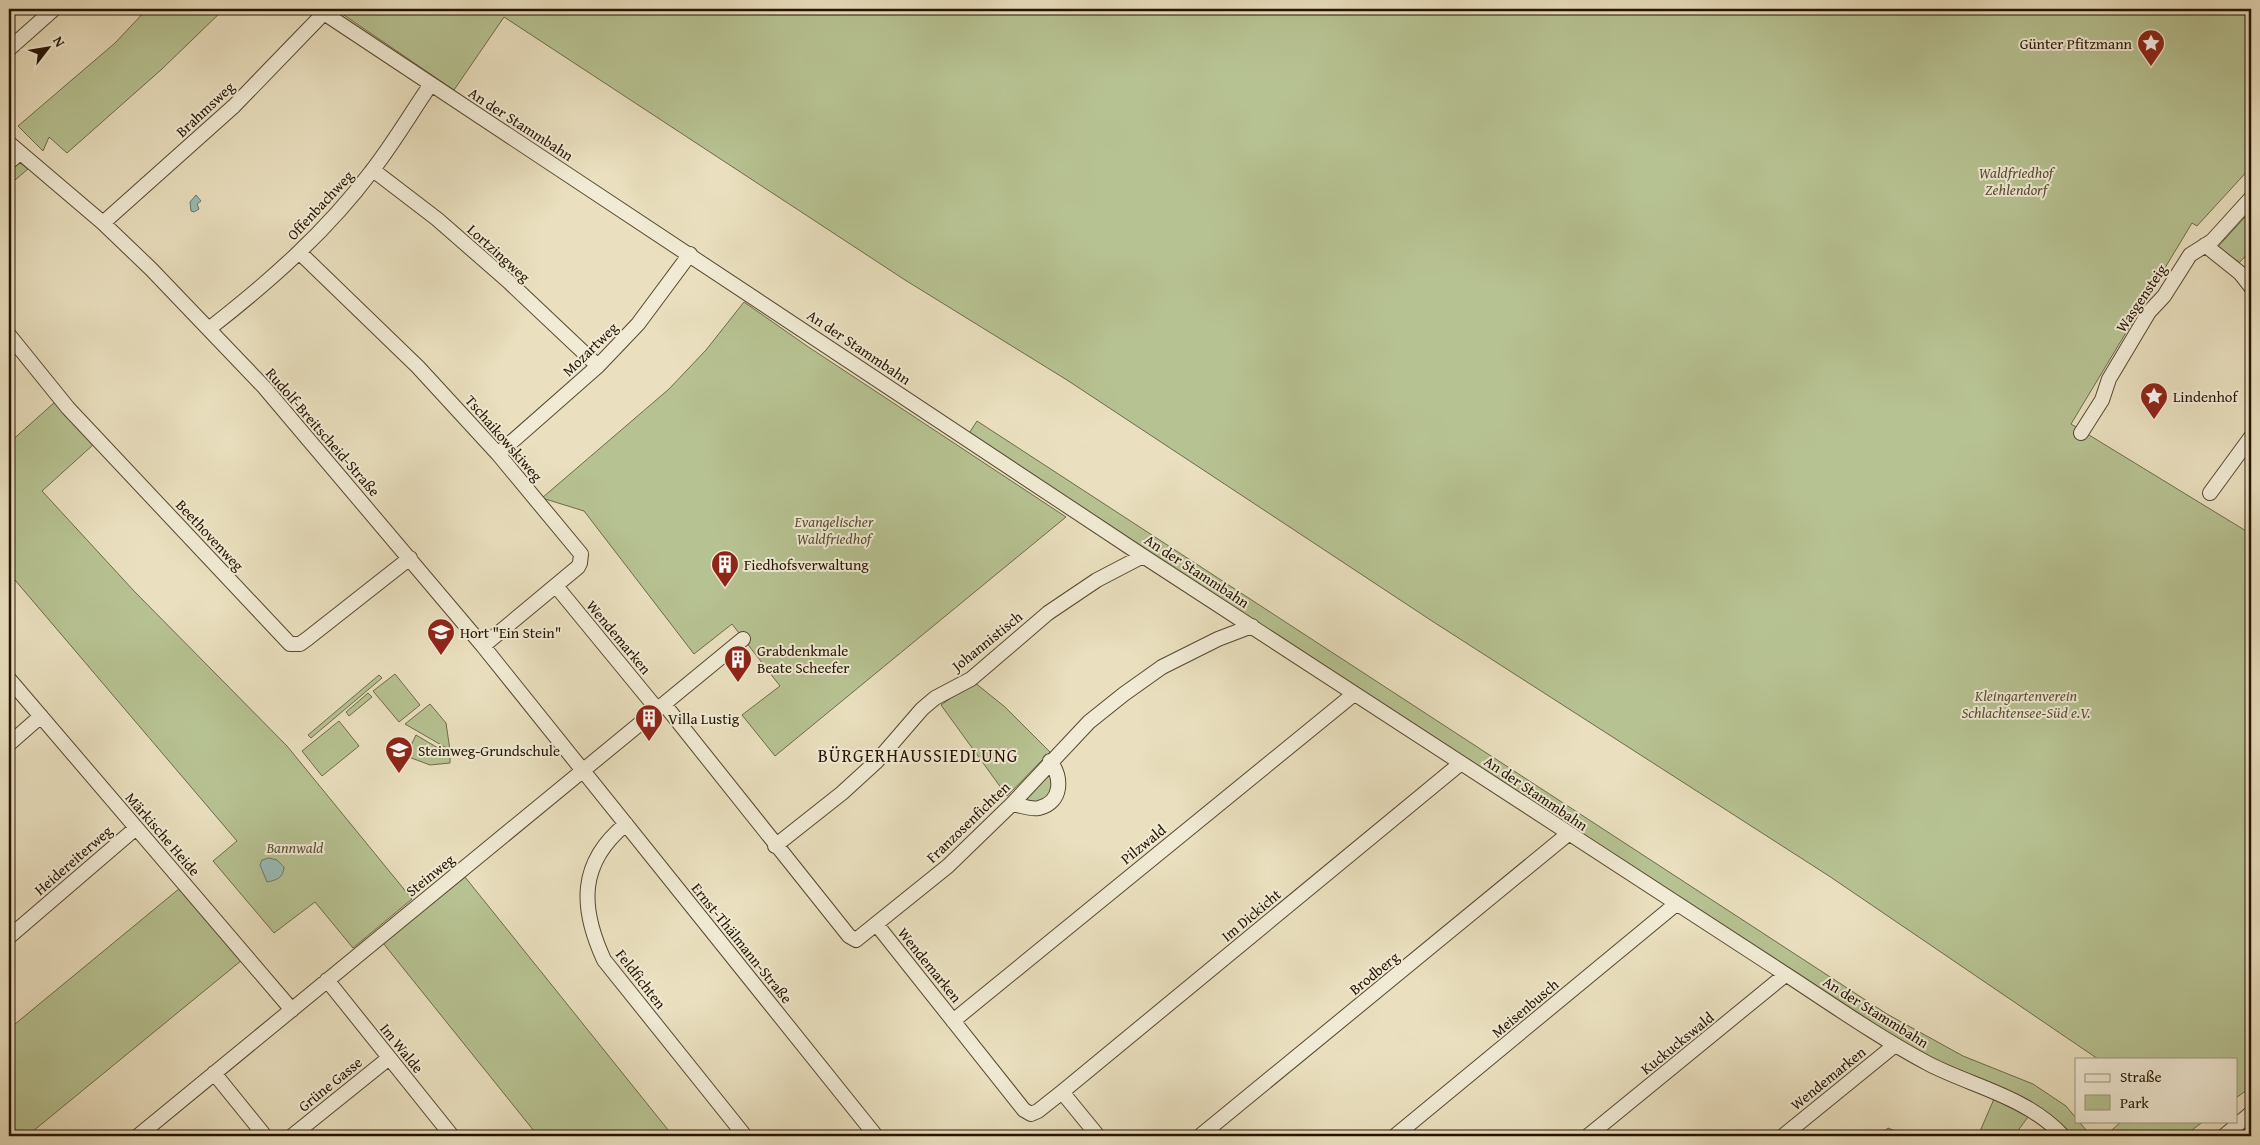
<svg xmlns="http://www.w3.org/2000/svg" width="2260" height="1145" font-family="'Gentium Book Plus',serif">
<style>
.green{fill:#b7c292;stroke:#6e6a49}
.water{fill:#98bcb6;stroke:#6a786d}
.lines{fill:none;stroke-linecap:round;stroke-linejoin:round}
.minor-casing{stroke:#564630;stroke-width:16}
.minor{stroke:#f1ebd5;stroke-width:14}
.labels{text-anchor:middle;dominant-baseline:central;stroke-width:4;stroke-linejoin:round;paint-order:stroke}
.poi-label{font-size:15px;fill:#251300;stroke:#f1ebd5;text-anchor:start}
.street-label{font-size:15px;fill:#251300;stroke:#f1ebd5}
.park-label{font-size:15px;font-style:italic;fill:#585033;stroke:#f1ebd5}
.quarter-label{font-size:18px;letter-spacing:1px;fill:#251300;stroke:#f1ebd5}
</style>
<rect width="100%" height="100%" fill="#eae0bf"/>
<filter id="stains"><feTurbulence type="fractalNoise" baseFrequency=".004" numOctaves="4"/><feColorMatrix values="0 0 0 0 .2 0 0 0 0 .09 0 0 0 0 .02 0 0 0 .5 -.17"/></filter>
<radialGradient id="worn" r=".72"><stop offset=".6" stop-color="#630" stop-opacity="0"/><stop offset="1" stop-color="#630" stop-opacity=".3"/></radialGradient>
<path class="green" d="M147 9H224L162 69 67 153 49 137 43 151 18 126 115 43Z
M335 9H1293L1304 15 1310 9H2251V167L2197 226 2192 223 2071 424 2251 534V1087L2236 1098V1059H2098L1829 876 1432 621 1067 380 905 280 504 17 454 90Z
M19 162 28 169 9 185V171Z
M2245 217 2251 223V250L2239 263 2237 260 2234 263 2216 249Z
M744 302 807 346 1066 517 775 756 742 715 780 686 732 624 694 654 584 511 542 498 669 389 706 350Z
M55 402 94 444 42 491 134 591 287 746 412 899 353 948 315 902 274 933 213 861 237 841 9 573V443Z
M977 421 1887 1014 1963 1056 2033 1084 2066 1106 2091 1136H2063L2057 1130 1945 1071 966 438Z
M395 674 420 705 399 722 373 691Z
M379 675 382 678 311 738 308 735Z
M974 682 1005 707 1050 752 1007 796 941 705Z
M368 693 372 697 349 716 346 712Z
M430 704 446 723 450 750 405 724Z
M339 721 359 746 322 776 302 751Z
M416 735 450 755V763L430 765 406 756Z
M1052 768 1056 787 1042 802 1022 801Z
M465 877 673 1136H538L383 943Z
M180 888 242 960 27 1136H9V1029Z
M1994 1099 2028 1117 2014 1136H1978Z
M2122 1121H2204L2184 1136H2105Z
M1888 1128 1907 1136H1879Z"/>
<path class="water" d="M196 195 201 201 197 204 199 209 194 212 191 211 190 202Z
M269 858 277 860 284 867C283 878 277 880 267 882L260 865 262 860Z"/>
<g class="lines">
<g class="minor-casing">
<path id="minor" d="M9 49 54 9
M9 143 103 223 151 269 264 387 483 646 876 1136
M9 162 20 153
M373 170 437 219 508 281 598 366
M103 223 234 106 324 13 1143 556 1793 979C1837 1008 1882 1039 1929 1064 1974 1087 2027 1097 2063 1136
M2205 245 2240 273 2251 287
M299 252 418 367 498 454 581 554 580 563 578 567 483 646
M210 328C269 282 326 232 371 172 393 144 411 113 431 84
M9 335 68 408 290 644H300L307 639 410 558
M2081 433 2102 400 2109 379 2149 312 2164 296 2190 255 2212 241 2251 198
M498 454 598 366 638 324 690 254
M2210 493 2251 437
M556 586 657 709
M9 679 292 1010
M664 704 849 936 856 940 948 866 1012 804 1089 722 1124 694 1162 667 1218 639 1252 626
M9 744 41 716
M1012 804C1021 805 1030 810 1039 808 1063 802 1062 777 1050 761
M626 824C578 863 580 908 604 960L745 1136
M775 846 842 793 877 761 922 709 935 698 971 679 1048 613 1097 580 1143 556
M877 925 1024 1110 1031 1114 1038 1111 1062 1092 1461 763
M9 937 136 828
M327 980 452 1136
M953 1021 1354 694
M214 1073 265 1136
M1062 1092 1098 1136
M138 1136 743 639
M292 1136 389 1058
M1200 1136 1568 834
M1395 1136 1676 904
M1588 1136 1785 975
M1783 1136 1895 1045
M2224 1136 2251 1113"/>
</g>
<use href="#minor" class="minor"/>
</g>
<defs>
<g id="sight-pin" transform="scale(1.4375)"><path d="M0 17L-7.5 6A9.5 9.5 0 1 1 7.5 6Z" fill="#8f2418" stroke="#f1ebd5"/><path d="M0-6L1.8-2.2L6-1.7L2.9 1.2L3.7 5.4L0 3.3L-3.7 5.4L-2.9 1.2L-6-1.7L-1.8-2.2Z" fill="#fff"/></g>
<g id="building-pin" transform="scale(1.4375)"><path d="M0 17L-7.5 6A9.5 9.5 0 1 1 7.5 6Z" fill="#8f2418" stroke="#f1ebd5"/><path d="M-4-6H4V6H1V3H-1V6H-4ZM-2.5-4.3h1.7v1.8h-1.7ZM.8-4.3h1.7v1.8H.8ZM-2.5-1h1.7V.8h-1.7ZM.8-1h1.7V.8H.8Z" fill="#fff"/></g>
<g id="school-pin" transform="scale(1.4375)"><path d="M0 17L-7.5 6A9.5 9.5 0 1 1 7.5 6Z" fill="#8f2418" stroke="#f1ebd5"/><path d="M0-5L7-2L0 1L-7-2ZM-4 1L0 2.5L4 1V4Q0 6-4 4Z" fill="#fff"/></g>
</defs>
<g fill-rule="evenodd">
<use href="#sight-pin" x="2151" y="43"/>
<use href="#sight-pin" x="2154" y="396"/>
<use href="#building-pin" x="725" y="564"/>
<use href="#school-pin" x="441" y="632"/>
<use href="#building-pin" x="738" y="659"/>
<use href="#building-pin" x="649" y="718"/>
<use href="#school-pin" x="399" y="750"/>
</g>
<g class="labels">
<g class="poi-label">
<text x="2132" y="43" text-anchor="end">Günter Pfitzmann</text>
<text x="2173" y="396">Lindenhof</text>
<text x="744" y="564">Fiedhofsverwaltung</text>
<text x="460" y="632">Hort "Ein Stein"</text>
<text x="757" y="650">Grabdenkmale<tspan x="757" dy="17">Beate Scheefer</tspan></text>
<text x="668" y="718">Villa Lustig</text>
<text x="418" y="750">Steinweg-Grundschule</text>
</g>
<g class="street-label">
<text transform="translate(205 109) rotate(-43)">Brahmsweg</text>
<text transform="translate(521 124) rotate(33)">An der Stammbahn</text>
<text transform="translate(320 205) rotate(-47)">Offenbachweg</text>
<text transform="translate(499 253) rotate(42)">Lortzingweg</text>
<text transform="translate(2141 298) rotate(-56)">Wasgensteig</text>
<text transform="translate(859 347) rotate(34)">An der Stammbahn</text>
<text transform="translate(590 349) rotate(-44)">Mozartweg</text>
<text transform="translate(323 432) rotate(49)">Rudolf-Breitscheid-Straße</text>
<text transform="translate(504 438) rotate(49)">Tschaikowskiweg</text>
<text transform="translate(210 535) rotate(47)">Beethovenweg</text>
<text transform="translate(1197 571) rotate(33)">An der Stammbahn</text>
<text transform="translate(619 637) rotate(50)">Wendemarken</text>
<text transform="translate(987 641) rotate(-39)">Johannistisch</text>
<text transform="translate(1536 793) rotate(34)">An der Stammbahn</text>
<text transform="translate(968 822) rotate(-44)">Franzosenfichten</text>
<text transform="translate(163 834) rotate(49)">Märkische Heide</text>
<text transform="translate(1143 844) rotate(-39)">Pilzwald</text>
<text transform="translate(73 860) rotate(-41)">Heidereiterweg</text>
<text transform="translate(430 875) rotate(-39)">Steinweg</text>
<text transform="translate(1251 915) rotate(-40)">Im Dickicht</text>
<text transform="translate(742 943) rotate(51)">Ernst-Thälmann-Straße</text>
<text transform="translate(930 965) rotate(51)">Wendemarken</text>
<text transform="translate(1374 973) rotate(-39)">Brodberg</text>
<text transform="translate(641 979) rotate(52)">Feldfichten</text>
<text transform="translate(1525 1008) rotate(-40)">Meisenbusch</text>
<text transform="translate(1876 1012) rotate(32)">An der Stammbahn</text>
<text transform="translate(1677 1043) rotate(-39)">Kuckuckswald</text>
<text transform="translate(402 1048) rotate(51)">Im Walde</text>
<text transform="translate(1828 1078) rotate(-39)">Wendemarken</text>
<text transform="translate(330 1084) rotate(-39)">Grüne Gasse</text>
</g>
<g class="park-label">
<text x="2016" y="172">Waldfriedhof<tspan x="2016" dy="17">Zehlendorf</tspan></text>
<text x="834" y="521">Evangelischer<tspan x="834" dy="17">Waldfriedhof</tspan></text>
<text x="2026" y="695">Kleingartenverein<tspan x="2026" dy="17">Schlachtensee-Süd e.V.</tspan></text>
<text x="295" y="847">Bannwald</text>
</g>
<g class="quarter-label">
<text x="918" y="755">BÜRGERHAUSSIEDLUNG</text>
</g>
</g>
<rect width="2260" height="1145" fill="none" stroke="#eae0bf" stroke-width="30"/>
<rect x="10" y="10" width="2240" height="1125" fill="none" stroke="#251300" stroke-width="2.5"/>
<rect x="15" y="15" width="2230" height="1115" fill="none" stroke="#251300"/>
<rect x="2075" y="1058" width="162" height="65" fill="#f1ebd5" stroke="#9f9580"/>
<rect x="2085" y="1074" width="25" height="8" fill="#f1ebd5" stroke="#9f9580"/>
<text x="2120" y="1082" font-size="15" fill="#251300">Straße</text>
<rect x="2085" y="1095" width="25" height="15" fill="#b7c292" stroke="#9f9580"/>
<text x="2120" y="1108" font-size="15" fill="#251300">Park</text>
<g transform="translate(48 48) rotate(59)" stroke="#f1ebd5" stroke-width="4" paint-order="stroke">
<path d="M0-4L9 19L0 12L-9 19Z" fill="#251300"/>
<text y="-8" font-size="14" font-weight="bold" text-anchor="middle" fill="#251300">N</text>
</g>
<rect width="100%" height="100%" filter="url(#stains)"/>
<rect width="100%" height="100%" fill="url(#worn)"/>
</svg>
